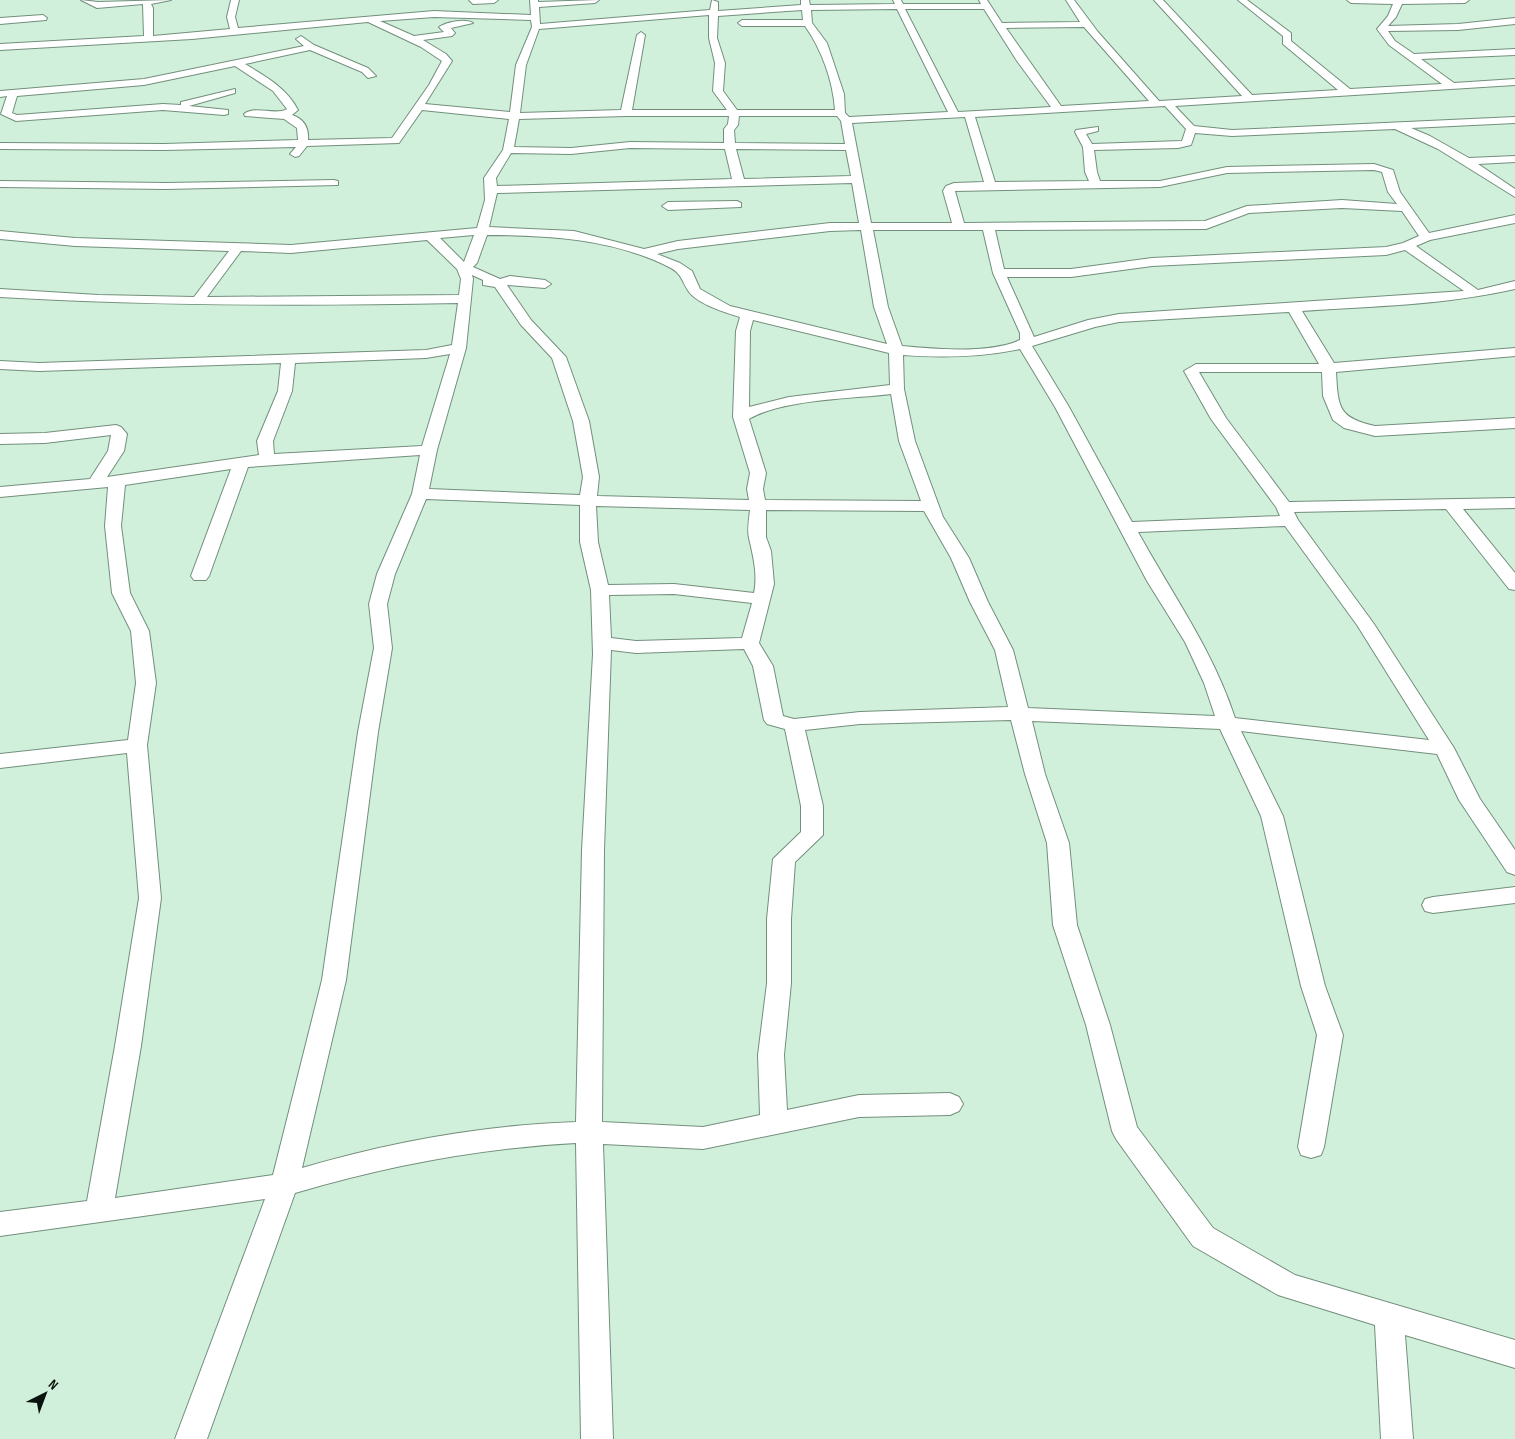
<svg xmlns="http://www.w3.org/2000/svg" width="1515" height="1439" font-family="'Sofia Sans Condensed',sans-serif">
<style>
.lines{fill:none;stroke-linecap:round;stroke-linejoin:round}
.street-casing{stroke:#728f7c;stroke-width:2}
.street{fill:#fff;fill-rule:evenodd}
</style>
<rect width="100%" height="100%" fill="#d1f0db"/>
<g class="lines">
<g class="street-casing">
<path id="street" d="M81 0 98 2 171 0 151 4 153 8V36L230 29 227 17 231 0H239L235 17 238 28 434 11 531 15 530 0H538V2L599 0 595 3 539 7 540 24 710 10 712 0 718 2V11L801 5V0H809L810 5 895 4 893 0H901L903 4H981L979 0H987L1002 23 1080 22 1066 0H1074L1098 32 1159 101 1242 96 1154 0H1163L1252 95 1338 90 1283 44V36L1238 0H1247L1291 33V41L1350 89 1442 84 1389 45 1377 29 1388 16 1393 4 1351 3 1347 0H1469L1465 3 1402 4 1396 17 1388 26 1458 24 1515 18V24L1458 30 1388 31 1395 41 1414 54 1515 49V55L1421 59 1454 83 1515 79V85L1175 106 1194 126 1232 130 1515 117V123L1411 128 1430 136 1469 158 1515 156V162L1478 164 1515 189V197L1438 149 1395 129 1232 136 1195 133 1191 145 1178 148 1094 150 1097 172 1100 181H1160L1227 167 1374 164 1393 170 1400 192 1429 233 1515 215V223L1430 240 1416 246 1478 290 1515 281V289C1445 305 1374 306 1302 311L1334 363 1515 348V356L1336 372C1338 407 1338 418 1375 426L1515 418V428L1375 436 1344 428 1333 420 1323 396 1322 372H1199L1226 418 1289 502 1515 498V508L1463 509 1515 573V590L1509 589 1446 509 1294 512 1298 520 1374 624 1454 748 1480 799 1515 850V875L1507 872 1459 800 1437 754 1241 731 1283 816 1325 986 1343 1035 1324 1147 1321 1155 1311 1158 1301 1155 1298 1147 1317 1035 1301 986 1261 816 1220 729 1032 721 1045 774 1069 843 1077 925 1110 1025 1137 1127 1213 1228 1295 1275 1515 1340V1368L1405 1335 1413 1439H1381L1375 1325 1278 1295 1193 1246 1116 1139 1112 1131 1086 1025 1053 925 1047 843 1025 774 1011 720 860 724 805 730 823 806V835L795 862 791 919V983L784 1055 787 1110 859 1095 950 1093 959 1097 963 1104 959 1111 950 1115 859 1117 703 1149 603 1144 613 1439H581L576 1143C481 1148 386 1166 295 1193L207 1439H175L265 1199 0 1236V1212L87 1201 115 1046 139 898 127 753 0 768V754L128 740 136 683 131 631 112 593 105 526 108 487 0 497V487L90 479 108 451 111 435 45 443 0 444V434L45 433 116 425 121 427 127 434 124 451 107 477 259 455 257 441 278 391 281 363 39 371 0 369V361L39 363 426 350 452 345 458 303C305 306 153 306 0 297V289L98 295 194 297 229 251 75 246 0 239V231L75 238 291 245 477 228 485 200 484 178 503 150 509 119 422 110 399 143 307 146 299 156 295 157 290 154 296 147 164 150 0 149V143L164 144 298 140 297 128 284 119 245 116 244 114C255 105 275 116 287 109L273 91 235 66 144 85 17 96 12 113 17 115 163 104 181 105V102L235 89V93L189 106 228 110V114L224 115 163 110 16 121 1 114 7 96 0 97V91L144 79 304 46 296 39 301 36 314 45 368 68 376 76 368 78 362 72 310 50 245 64C265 76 287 88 298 110L292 115C304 119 309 128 308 140L392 138 429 85 442 61 421 47 368 22 192 39 0 50V44L144 36 143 4 97 8ZM897 9 948 112 849 117 845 113 844 94 827 43 812 23 811 10ZM905 9H984L1017 61 1051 107 958 112ZM802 10 803 20H742L738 23 742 26H805C822 50 833 81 835 110H737L723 91 725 63 717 38 718 16ZM709 15V38L715 63 713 91 727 110H632L645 35 641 32 637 35 621 110 520 113 526 65 539 29ZM434 17 531 20 532 27 516 65 510 112 425 104 452 61 446 54 423 40 452 36 455 33 451 28 473 23C466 18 446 22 439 27L444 32 414 36 380 21ZM1084 27 1149 101 1061 106 1006 28ZM1165 106 1186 129 1182 141 1092 144 1086 134 1098 131V127L1076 130 1075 132 1083 147 1085 172 1089 181 995 182 975 117ZM626 116H729L728 124 724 129V143L630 142 571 148 514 147 519 119ZM739 116H837L841 121 845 144 735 143 734 130 738 125ZM965 117 984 182 954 183 946 186 943 191 952 223H871L852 123ZM630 148 725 149 732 179 497 186 496 178 511 153 571 154ZM736 149 846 150 851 176 744 179ZM1374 170 1382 172 1388 192 1397 204 1342 200 1247 206 1205 221 964 223 955 191 1160 187 1227 173ZM852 183 859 223H830L678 241 644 249 574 231 489 227 497 193ZM1342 208 1402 211 1419 236 1403 243 1386 247 1152 258 1071 269H1004L995 230 1206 229 1249 213ZM861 230 874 307 887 344 730 306 700 289 692 271 680 263 657 254 678 249 830 231ZM873 230H983L993 273 1020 333V340C990 354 935 349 902 346L888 307ZM474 235 464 262 440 238ZM487 235C548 235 615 239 671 268 682 274 682 282 689 292 698 304 726 313 740 317L736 331 733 417 750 473 747 489 749 500 597 496 599 477 589 421 566 357 531 320 507 285 545 288 551 284 545 280 510 276 500 279 473 267 477 263ZM427 240 457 269 461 279 459 295 207 297 241 251 291 253ZM1405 250 1464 291 1119 314 1088 320 1034 337 1007 277H1071L1152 266 1386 255ZM472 275 483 280V285L495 287 521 325 552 358 573 421 583 477 580 495 429 489 437 450 466 348 473 279ZM1289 312 1319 364H1196L1184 371 1211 419 1276 507 1280 516 1132 522 1069 407 1032 346 1095 327 1119 322ZM753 320 889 353 890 385 789 397 749 407 750 331ZM1020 349 1055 407 1147 581 1185 642 1204 683 1215 716 1028 708 1013 650 988 602 969 558 943 517 915 441 904 389 903 355C943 358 981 357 1020 349ZM450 354 422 446 274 454 273 441 292 391 295 363 426 358ZM891 394 899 441 921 501 765 500 763 489 766 473 749 419C783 399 851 399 891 394ZM420 455 412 494 377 574 369 604 374 648 358 732 322 980 273 1175 115 1198 141 1046 161 898 147 745 156 683 149 631 130 593 121 526 125 485 231 469 191 576 194 580H206L209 576 248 467ZM426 499 580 505V542L591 590 593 654 582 850 576 1122C484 1125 390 1142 302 1168L346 980 378 732 392 648 387 604 395 574ZM596 506 750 510C749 519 747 530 749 538 753 556 758 574 754 593L674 584 608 585 598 542ZM766 510 924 511 951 558 970 602 995 650 1008 707 860 712 794 719 783 716 773 666 759 643 774 584 771 551 766 537ZM1285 526 1357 625 1429 740 1235 718C1213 650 1172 594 1138 532ZM674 594 752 603 742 638 636 641 611 638 609 595ZM744 649 753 666 764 720 767 724 785 729 801 806V832L773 859 767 919V983L758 1055 760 1115 703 1127 602 1122 604 850 611 650 636 653Z
M469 0H498L494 3 473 4Z
M43 15 47 18 46 20 0 24V18Z
M334 180 338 181V185L166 189 0 187V181L166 183Z
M737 201 741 203V207L668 210 662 206 668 202Z
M1515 887V903L1433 913 1425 911 1422 905 1425 899 1433 897Z"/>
</g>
<use href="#street" class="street"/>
</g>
<g transform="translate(45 1394) rotate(42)" stroke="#d1f0db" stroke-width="4" paint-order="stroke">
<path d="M0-4L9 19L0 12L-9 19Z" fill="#09140e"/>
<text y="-8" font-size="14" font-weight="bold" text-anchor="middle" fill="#09140e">N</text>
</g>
</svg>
